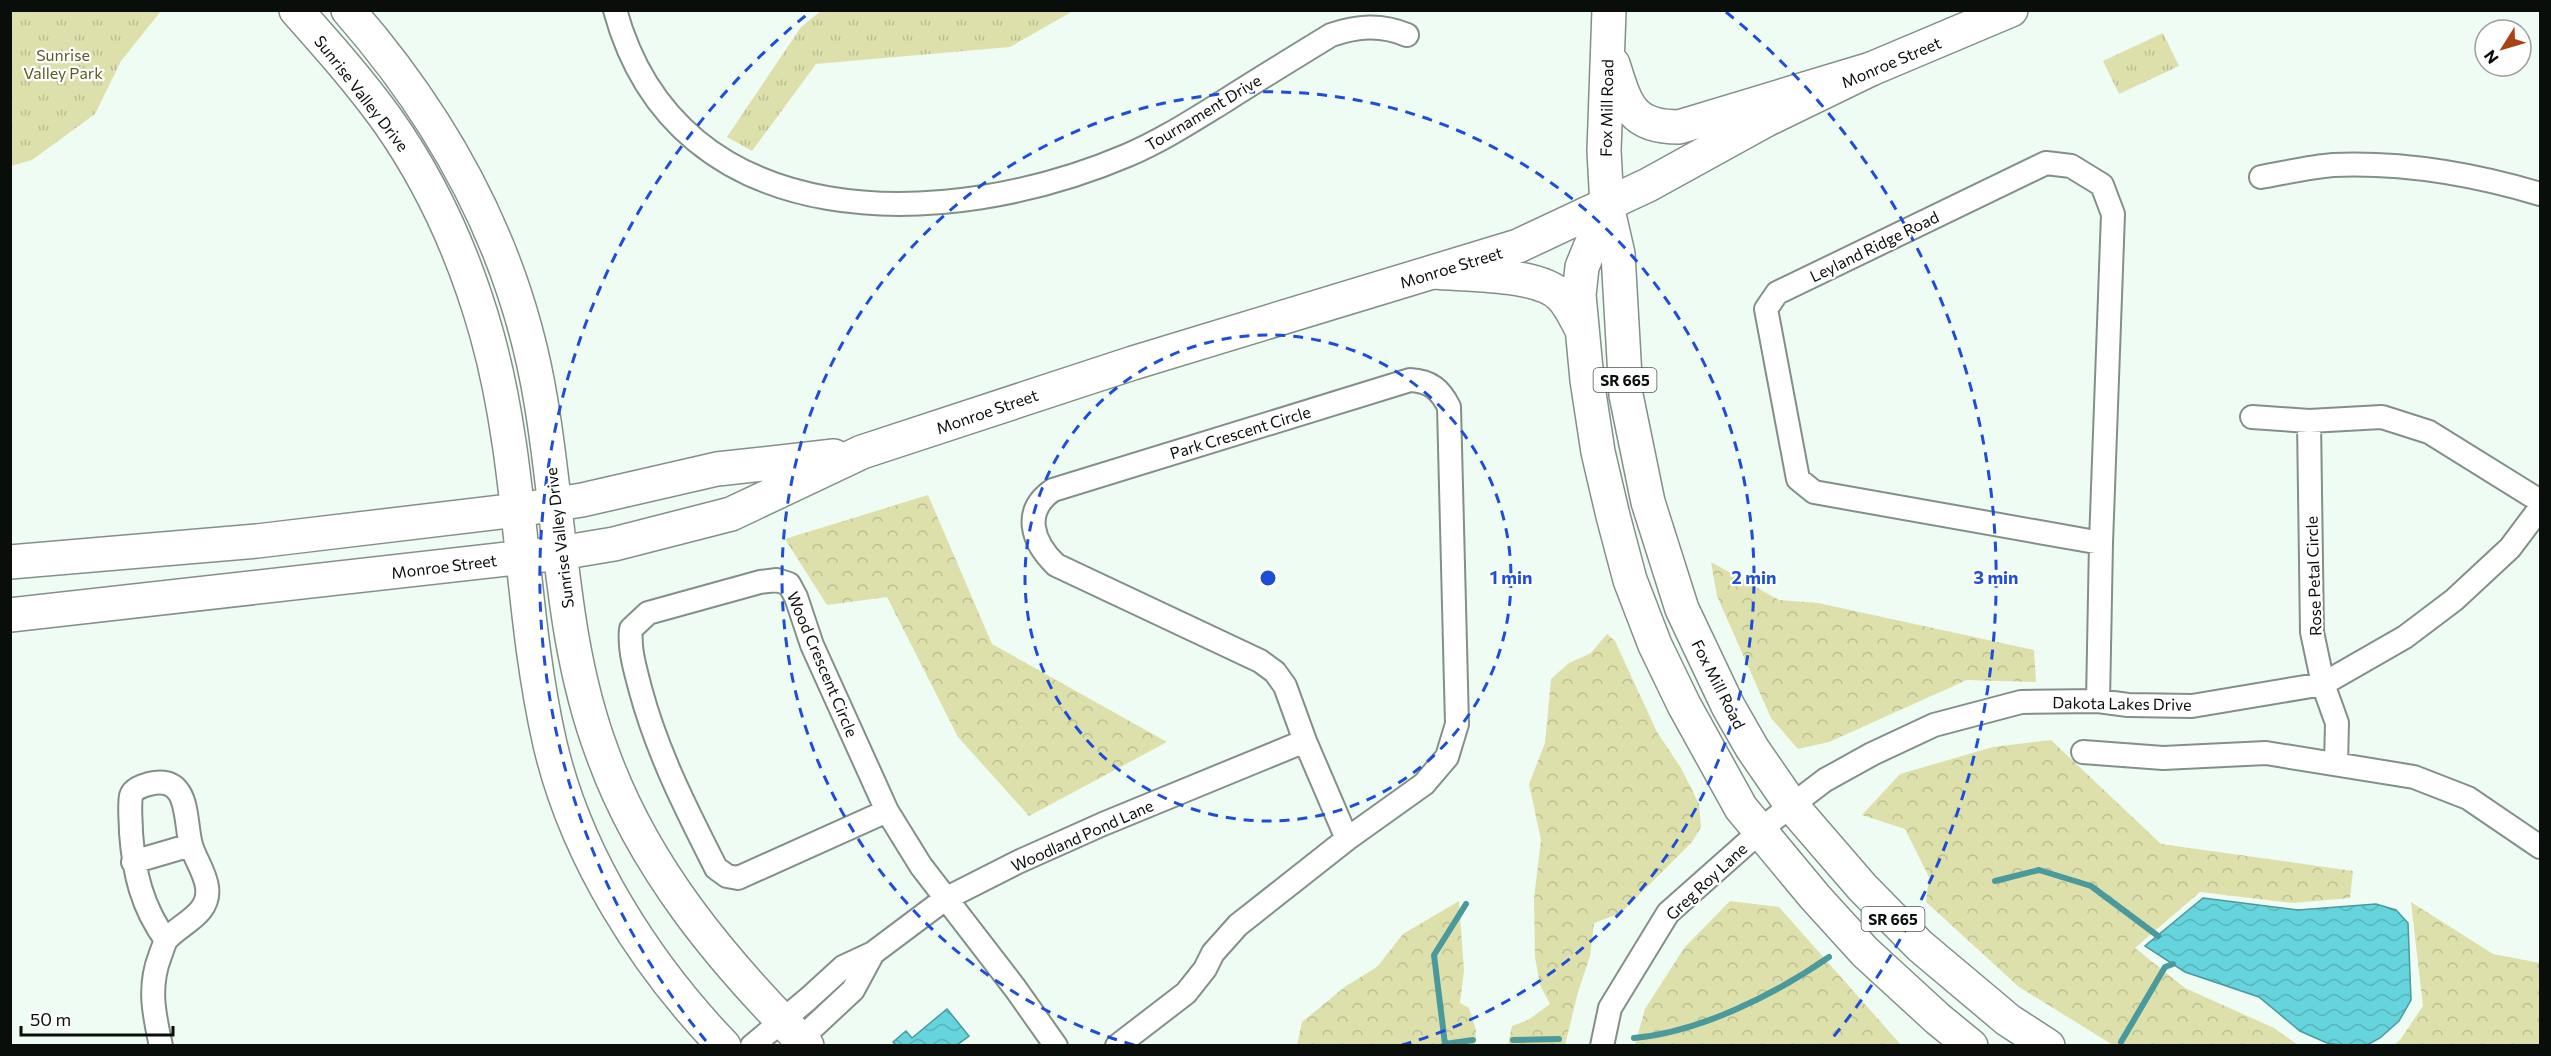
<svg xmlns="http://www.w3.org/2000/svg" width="2551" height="1056" font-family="Commissioner,sans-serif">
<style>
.forest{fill:url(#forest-crowns)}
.park{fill:url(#park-tufts)}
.water{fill:url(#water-waves);stroke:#4a999d;stroke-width:1.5}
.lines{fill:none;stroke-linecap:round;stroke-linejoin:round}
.stream{stroke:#4a999d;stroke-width:6}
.street-casing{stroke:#839088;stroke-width:26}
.secondary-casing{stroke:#839088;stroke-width:36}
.primary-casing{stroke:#839088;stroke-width:36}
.street{stroke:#fff;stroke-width:22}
.secondary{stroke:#fff;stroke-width:33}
.primary{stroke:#fff;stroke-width:33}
.ring{fill:none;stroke:#1d4ed8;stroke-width:3;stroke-dasharray:10 8}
.labels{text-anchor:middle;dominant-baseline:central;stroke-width:4.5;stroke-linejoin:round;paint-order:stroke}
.shield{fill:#fff;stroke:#535654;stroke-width:1.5}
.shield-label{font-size:15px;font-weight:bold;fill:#090e0b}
.park-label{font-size:16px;fill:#5a5b22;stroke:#fff}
.street-label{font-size:16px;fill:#090e0b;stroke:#fff}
.centre{fill:#1d4ed8;stroke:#fff;stroke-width:3}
.ring-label{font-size:18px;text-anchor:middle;font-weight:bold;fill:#1d4ed8;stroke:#fff;stroke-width:4.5;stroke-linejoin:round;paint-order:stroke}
</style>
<defs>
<pattern id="forest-crowns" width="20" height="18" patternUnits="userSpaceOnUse" patternTransform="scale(1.5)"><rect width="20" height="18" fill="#dde0ab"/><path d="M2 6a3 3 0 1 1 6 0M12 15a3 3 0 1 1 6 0" fill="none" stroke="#bcbf92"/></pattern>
<pattern id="park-tufts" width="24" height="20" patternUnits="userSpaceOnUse" patternTransform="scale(1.5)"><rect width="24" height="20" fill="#dde0ab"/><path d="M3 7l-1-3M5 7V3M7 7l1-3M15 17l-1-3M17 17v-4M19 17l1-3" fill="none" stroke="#bcbf92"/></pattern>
<pattern id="water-waves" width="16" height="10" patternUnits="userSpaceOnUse" patternTransform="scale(1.5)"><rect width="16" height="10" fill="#66d4dc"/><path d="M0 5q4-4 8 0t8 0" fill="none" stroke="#57b5bb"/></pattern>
</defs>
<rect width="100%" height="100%" fill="#eefcf3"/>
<path class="forest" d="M928 495 992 644 1167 742 1029 816 958 737 887 597 827 605 785 539Z
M1711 562 1779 600 1818 603 2034 650 2036 682 1967 680 1829 742 1798 749 1771 718 1717 596Z
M1607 634 1615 641 1657 732 1681 768 1699 804 1701 827 1692 842 1621 913 1594 923 1590 956 1578 992 1565 1045H1508L1512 1026 1528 1020 1550 1004 1540 985 1535 957 1534 898 1541 840 1529 784 1545 743 1551 679 1569 663 1591 653Z
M2051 740 2161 844 2353 871 2350 898 2292 903 2200 892 2135 948 2185 988 2274 1028 2298 1045H2113L2019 987 1926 902 1929 877 1905 829 1862 815 1900 774 1993 747Z
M1459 901 1464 971 1460 1003 1469 1008 1476 1030 1475 1045H1297L1302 1022 1346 986 1377 967 1403 934Z
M1730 901 1779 907 1901 1045H1635L1645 1009 1684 948Z
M2411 902 2493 954 2540 963V1045H2394L2400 1040 2423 1006Z"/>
<path class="park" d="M11 10 161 11 121 61 95 114 32 160 11 166Z
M822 10H1073V11L1010 47 816 64 752 151 727 137 801 27Z
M2163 33 2179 66 2119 94 2103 61Z"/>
<path class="water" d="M2203 898 2298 910 2376 904 2396 910 2408 923 2411 1000 2399 1021 2380 1038 2367 1045H2339L2327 1043 2300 1031 2259 997 2185 972 2145 946Z
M947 1009 969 1036 957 1045H896L893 1042 906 1031 912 1038Z"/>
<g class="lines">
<path class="stream" d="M1995 881 2039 870 2091 886 2158 936
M1634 1038C1700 1032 1774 995 1829 957
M1513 1040 1559 1039
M2121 1042 2165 967 2173 964
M1445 1044 1473 1040
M1443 1046 1445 1044 1434 955 1466 904"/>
<g class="street-casing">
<path id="street" d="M615 10C678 241 948 232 1128 155 1161 141 1192 121 1223 102 1259 79 1295 57 1331 35 1357 26 1381 24 1407 35
M2261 177C2284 173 2309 167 2333 165 2404 162 2473 174 2540 194
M2252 417 2309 421
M777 580 789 584 796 597 812 645 887 811 738 878 727 876 716 868C686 809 657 752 640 688 635 668 629 650 631 629L648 613 760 582Z
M2098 701 2101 543 2113 214 2102 185 2071 166 2046 163 1777 293 1766 309 1798 479 1814 492 2101 543
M2083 752 2163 758 2266 753 2414 777 2468 798 2540 847
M2336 764 2337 723 2323 684 2312 632 2309 421 2382 417 2429 432 2540 501
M887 811 921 866 1015 988 1056 1046
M133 862 191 845
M161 1046C154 1014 148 987 160 956 162 951 164 943 167 939 181 923 211 914 207 887 205 872 195 859 191 845 184 820 191 774 149 784 142 786 133 789 131 796 129 807 131 822 131 833 134 873 142 907 166 940
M752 1046 808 999 843 967 873 953 945 899 1018 862 1103 824 1305 741
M793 1046 853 990 873 953
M1117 1046 1186 993 1205 969 1213 953 1238 925 1347 839 1424 784 1447 757 1457 724 1449 407C1440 389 1430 381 1410 380L1053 490C1022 511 1032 542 1056 565L1260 661 1275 672 1285 686 1305 741 1347 839
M1602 1046 1610 1008 1668 913 1774 819 1825 780 1872 754 1934 725 2021 702 2098 701 2128 705 2192 706 2323 684 2405 637 2454 600 2510 548 2540 508"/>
</g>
<g class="secondary-casing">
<path id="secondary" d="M296 10C328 46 360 82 388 121 433 185 466 260 487 335 524 468 519 609 550 744 576 856 645 964 724 1046
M348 10C448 124 517 253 541 402 561 519 560 640 602 752 643 867 722 961 807 1046
M10 562 257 541 518 510 582 500 717 469 834 456
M10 615 560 553 614 544 731 514 862 452 1133 363 1518 246 1648 185 1766 120 1871 69 2011 10"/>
</g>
<g class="primary-casing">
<path id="primary" d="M1609 10 1604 151 1607 206 1618 254 1626 395 1648 502 1682 609 1728 706 1752 748 1792 806 1862 887 1920 946 2008 1020 2048 1046
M1613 64C1626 105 1631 127 1679 127L1871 69
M1607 206 1582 267 1579 295 1587 380 1598 452 1613 516 1630 580 1655 645 1684 705 1741 808 1815 897 1865 952 1938 1019 1971 1046
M1434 272C1468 275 1538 273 1561 296 1570 305 1575 317 1581 328"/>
</g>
<use href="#street" class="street"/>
<use href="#secondary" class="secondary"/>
<use href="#primary" class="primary"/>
</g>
<g class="ring">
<circle cx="1268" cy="578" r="243"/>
<path d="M1134 1045A486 486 0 1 1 1402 1045"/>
<path d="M706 1041A728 728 0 0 1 810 12M1726 12A728 728 0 0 1 1830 1041"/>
</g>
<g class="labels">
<g class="shield">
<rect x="1593.5" y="368" width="63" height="24" rx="4.5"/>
<rect x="1861.5" y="907" width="63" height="24" rx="4.5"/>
</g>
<g class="shield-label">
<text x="1625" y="380">SR 665</text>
<text x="1893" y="919">SR 665</text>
</g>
<g class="park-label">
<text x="63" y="54">Sunrise<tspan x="63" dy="18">Valley Park</tspan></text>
</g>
<g class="street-label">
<text transform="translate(1891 62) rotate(-23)">Monroe Street</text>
<text transform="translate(362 93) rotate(52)">Sunrise Valley Drive</text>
<text transform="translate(1606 108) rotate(-89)">Fox Mill Road</text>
<text transform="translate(1203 112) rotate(-31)">Tournament Drive</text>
<text transform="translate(1874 246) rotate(-26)">Leyland Ridge Road</text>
<text transform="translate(1451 267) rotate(-17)">Monroe Street</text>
<text transform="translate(987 411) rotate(-19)">Monroe Street</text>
<text transform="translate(1240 432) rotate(-17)">Park Crescent Circle</text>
<text transform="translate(559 538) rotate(-97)">Sunrise Valley Drive</text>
<text transform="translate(444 566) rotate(-7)">Monroe Street</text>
<text transform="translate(2313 576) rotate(-92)">Rose Petal Circle</text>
<text transform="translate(823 664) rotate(67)">Wood Crescent Circle</text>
<text transform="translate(1719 684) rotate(63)">Fox Mill Road</text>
<text transform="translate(2122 703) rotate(1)">Dakota Lakes Drive</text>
<text transform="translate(1082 835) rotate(-24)">Woodland Pond Lane</text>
<text transform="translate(1706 881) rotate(-43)">Greg Roy Lane</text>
</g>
</g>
<circle cx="1268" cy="578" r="9" class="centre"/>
<g class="ring-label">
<text x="1511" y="584">1 min</text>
<text x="1754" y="584">2 min</text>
<text x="1996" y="584">3 min</text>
</g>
<rect width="2551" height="1056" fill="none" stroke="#090e0b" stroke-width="24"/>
<g transform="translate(2503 48) rotate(233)"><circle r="28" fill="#ffffff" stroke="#9d9f9d" stroke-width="1.5"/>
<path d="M0-4.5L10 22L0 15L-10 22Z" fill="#a84414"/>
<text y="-9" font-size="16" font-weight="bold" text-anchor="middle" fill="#090e0b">N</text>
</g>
<path d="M21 1026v9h152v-9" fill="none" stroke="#090e0b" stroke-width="3"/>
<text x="30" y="1026" font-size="18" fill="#090e0b" stroke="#ffffff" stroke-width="4.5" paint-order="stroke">50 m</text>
</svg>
